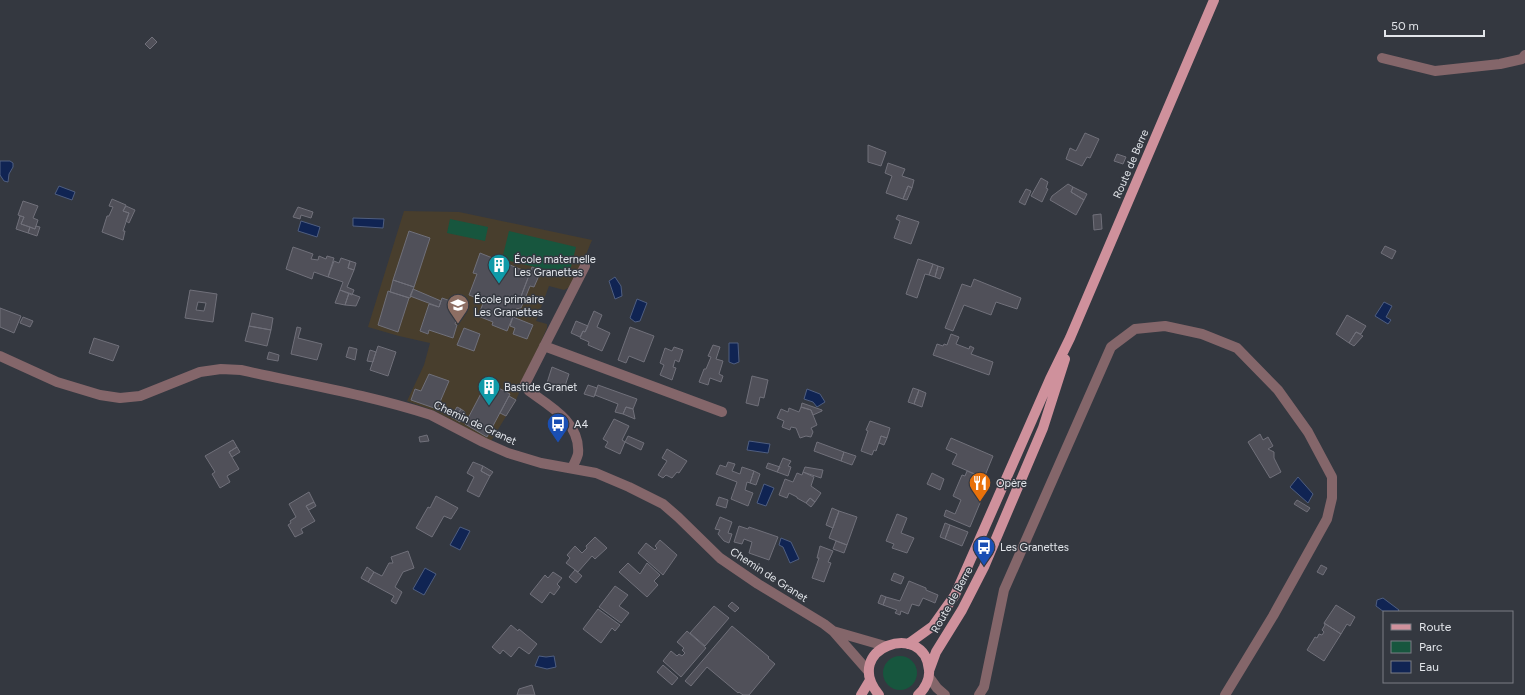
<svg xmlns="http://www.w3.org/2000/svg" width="1525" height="695" font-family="Figtree,sans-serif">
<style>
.education{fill:#483e2d}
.green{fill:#17563e}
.water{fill:#102453;stroke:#4f5e80}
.building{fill:#505059;stroke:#70707a;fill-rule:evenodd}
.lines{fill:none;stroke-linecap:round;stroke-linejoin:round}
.street{stroke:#84666a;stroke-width:10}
.primary{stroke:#cf919c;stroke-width:10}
.labels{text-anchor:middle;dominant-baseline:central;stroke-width:3;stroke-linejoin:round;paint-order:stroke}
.street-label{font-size:11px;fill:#e2e5ea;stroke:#343840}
.poi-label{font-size:11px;fill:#e2e5ea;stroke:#343840;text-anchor:start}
</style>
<rect width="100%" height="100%" fill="#343840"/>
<path class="education" d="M404 211 459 212 592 240 575 281 568 288 564 290 549 286 536 321 547 324V328L516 400 491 441 435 411 407 401 424 365 430 343 399 336 368 327Z"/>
<path class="green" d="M450 219 488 227 485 241 447 233Z
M509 231 576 247 569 275 502 259Z
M883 673a17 17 0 1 1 34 0a17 17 0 1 1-34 0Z"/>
<path class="water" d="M0 161H10L13 163V167L9 174 8 182 4 181 0 175Z
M59 186 75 192 72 200 55 194Z
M353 218 384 219 383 228 353 226Z
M301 221 320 227 317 237 298 231Z
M615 277 621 286 622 296 615 299 609 281Z
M637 299 647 303 640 321 635 322 630 318Z
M1384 302 1392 306 1386 317 1391 320 1388 324 1375 316Z
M729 343H738L739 362 734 364 729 362Z
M807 389 820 394 825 402 817 407 813 402 804 399Z
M749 441 770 444 768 453 747 450Z
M1298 477 1313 494 1308 503 1290 487Z
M764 484 774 488 766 506 757 503Z
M460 527 470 531 460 550 450 545Z
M781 538 791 542 799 559 790 563 783 547 779 545Z
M425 568 436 574 424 595 413 589Z
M1383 598 1399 610 1397 612H1384L1376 606 1377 600Z
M539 656 546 657 554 656 556 667 547 669 535 666Z"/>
<path class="building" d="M152 37 157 42 150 49 145 44Z
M1085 133 1099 139 1090 158 1087 157 1082 166 1066 159 1070 148 1076 151Z
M868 145 886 152 881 166 868 162Z
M1117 154 1126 157 1123 164 1114 161Z
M888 163 905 169 902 176 914 180 912 188 908 186 903 199 886 193 892 176 885 173Z
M1041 178 1048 182 1046 188 1048 189 1042 202 1031 196Z
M1068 184 1073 187 1071 192 1084 200 1076 215 1050 200 1052 196Z
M908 186 912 188 907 200 903 199Z
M1073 187 1087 194 1084 200 1071 192Z
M1026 189 1031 191 1025 205 1019 202Z
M112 199 126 205 123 211 129 213 123 231H125L123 240 102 232 107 216H109L113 207 109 206Z
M23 201 38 206 33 218 38 220 35 229 21 224 24 217 18 215Z
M126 206 135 210 129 223 126 221 129 213 123 211Z
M298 207 313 212 311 218 301 215 300 219 293 217Z
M1101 214 1102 229 1094 230 1093 215Z
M898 215 919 222 911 244 894 238 900 221 896 219Z
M20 216 24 217 21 224 30 227 28 233 16 229Z
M36 226 40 227 37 236 28 233 30 227 35 229Z
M409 231 430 238 414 287 393 280Z
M1385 246 1396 251 1392 259 1381 253Z
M293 247 313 254 311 259 318 260 319 256 326 259 327 256 334 258 328 277 314 272 312 279 286 269Z
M480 253 530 273 520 299 524 301 521 308 516 309 507 331 492 325 493 322 478 316 484 301 469 295 477 274 473 273Z
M341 258 350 261 348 268 354 270 347 287 354 290 352 295 340 290 343 282 328 277 334 261 339 263Z
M918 259 933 264 929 275 925 274 917 298 906 294Z
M350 261 356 263 354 270 348 268Z
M933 264 938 266 935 277 929 275Z
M938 266 944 268 940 279 935 277Z
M532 267 541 271 534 287 530 286 524 301 520 299Z
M974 279 1021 298 1017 309 996 302 991 315 964 305 953 331 945 328 962 284 971 287Z
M393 280 414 287 410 298 390 292Z
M413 289 441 301 439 307 410 296Z
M190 290 217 294 213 322 185 318ZM198 302 206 303 204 311 196 310Z
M340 290 349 293 345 305 335 303Z
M388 291 409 298 398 332 378 325Z
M349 293 360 297 356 306 345 305Z
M442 298 462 305 455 324 457 325 453 338 429 330 428 334 420 331 429 304 439 307Z
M0 308 21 316 14 333 0 327Z
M594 311 602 315 597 327 610 333 602 351 588 345 589 342 580 338 583 331 585 332Z
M252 313 273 318 271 330 249 326Z
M1347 315 1366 326 1361 334 1356 332 1349 343 1336 334Z
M23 317 33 321 30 327 20 323Z
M513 317 533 325 527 339 513 334 515 328 510 326Z
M576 321 588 326 585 332 583 331 580 337 571 333Z
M249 326 271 330 267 346 245 341Z
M297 327 301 328 298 338 322 344 317 360 291 354Z
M630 327 654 336 644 362 629 356 626 363 618 360Z
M464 328 480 334 474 351 457 345Z
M1356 332 1363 336 1354 346 1349 343Z
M951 334 959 337 956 344 969 349 970 346 974 348 971 354 993 362 989 375 933 355 937 344 943 346 944 344 947 345Z
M94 338 119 346 113 361 89 353Z
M713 345 720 347 716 359 723 361 719 374 723 376 721 382 710 378 708 385 699 382 704 369H706L711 357 708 356Z
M378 346 396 352 388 376 370 370Z
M349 347 357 349 355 360 346 357Z
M674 347 683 350 679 362 675 360 673 367 676 368 672 380 660 375 664 365 660 363 665 348 672 351Z
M370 350 376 352 373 362 367 361Z
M269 352 279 355 278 361 267 359Z
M552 367 569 374 563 392 546 386Z
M429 374 449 381 437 409 411 400 415 389 421 391Z
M752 376 768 380 764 398 760 397 758 406 746 403Z
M487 382 510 394 487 437 465 424Z
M588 385 597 388 594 397 584 394Z
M598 385 637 399 633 409 626 407 623 414 615 412 618 404 595 395Z
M913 388 919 390 914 404 908 402Z
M919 390 926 393 922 407 914 404Z
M509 396 516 400 506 416 500 413Z
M802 403 822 410V411L813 415 811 410 801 407Z
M457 407 461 409 455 419 451 417Z
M626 407 633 409 635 419 623 414Z
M801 407 811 410 817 425 811 428 813 432 811 437 806 436 800 438 796 428 791 427 790 430 782 427 784 421 777 418 781 409 788 412 789 408 799 412Z
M461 409 465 412 460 422 455 419Z
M614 419 629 426 622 440 625 442 620 454 605 447 608 442 603 439Z
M870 421 890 428 887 438 881 436 876 451 874 450 872 455 861 451 868 431 866 430Z
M1260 434 1263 440 1268 437 1273 446 1268 449 1274 452V458L1281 472 1270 478 1248 442Z
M427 435 429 441 420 442 419 437Z
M628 436 644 443 641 450 625 442Z
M881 436 887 438 884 445 879 443Z
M951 438 993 456 984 478 952 464 957 454 946 449Z
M233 440 237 447 229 452 239 469 227 476 230 482 220 488 212 474 215 472 205 456Z
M817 442 844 452 841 461 814 451Z
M237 447 240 452 232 457 229 452Z
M667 449 687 461 679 473 677 472 672 478 666 475 663 478 658 475 667 461 662 458Z
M844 452 856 456 852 465 841 461Z
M783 458 791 461 788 466 791 467 788 476 777 472Z
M473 462 483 466 481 471 490 476 479 497 467 491 474 477 467 473Z
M728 462 735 464 732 471 740 474 742 467 754 471 750 483 747 482 745 490 753 493 748 506 731 499 737 482 716 474 720 465 726 467Z
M768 463 780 467 777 472 766 468Z
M483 466 493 472 490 476 481 471Z
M805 467 823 470 821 478 803 472Z
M754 471 760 474 756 485 750 483Z
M967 471 986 479 982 489 985 491 970 527 944 516 946 510 955 514 961 500 953 496 962 475 965 476Z
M803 472 814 477 811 486 821 493 815 502 810 498 806 503 797 498V497L789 493 787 498 779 495 785 479 793 482 797 473 802 475Z
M932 473 944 479 940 490 927 484Z
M309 492 314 502 306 506 315 521 301 529 303 533 295 537 288 525 291 523 290 521 296 517 289 504Z
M436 496 458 508 451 519 444 516 432 537 416 528 428 507 430 508Z
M719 497 728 500 726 508 716 505Z
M810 498 815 502 811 507 806 503Z
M1297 500 1310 508 1307 512 1294 504Z
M314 502 316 506 309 510 306 506Z
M832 508 839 511 833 528 826 525Z
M839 511 857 517 847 545 829 538Z
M897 514 907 518 901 533 914 538 907 553 892 548 894 544 886 541Z
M720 517 732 522 728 533 732 534 729 543 724 541 718 534 720 530 715 529Z
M945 523 950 525 945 539 940 537Z
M950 525 968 532 962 546 945 539Z
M739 526 748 529 749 527 778 537 769 560 749 553 752 542 744 539 742 544 734 542Z
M595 537 607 548 595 559 592 556 578 572 566 563 570 558 567 555 575 546 582 553 587 548 586 546Z
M660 540 677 555 663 575 638 553 646 543 655 550 657 548 655 546Z
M836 541 847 545 844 553 833 549Z
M820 546 833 551 828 562 831 563 824 582 812 578 819 558H817Z
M408 551 414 568 403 572 395 587 402 592 396 604 391 601 394 596 368 582 374 572 382 576 389 563H393L391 557Z
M628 563 640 574 647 563 660 575 654 581 658 585 647 597 619 572Z
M1321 565 1327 568 1323 575 1317 572Z
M367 567 374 572 368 582 361 578Z
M575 570 582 576 576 583 569 577Z
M553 572 562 578 557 584 560 587 554 595 550 592 542 603 530 594 545 575 548 578Z
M894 573 904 577 901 584 891 580Z
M909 581 926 588V590L938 595 935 603 923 598 919 606 912 604 908 614 901 611 900 615 895 613 897 610 883 605 886 597 900 601Z
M615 586 628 595 619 606 629 613 621 623 599 607Z
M881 595 886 597 883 605 878 603Z
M732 602 739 608 735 612 728 606Z
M1336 605 1355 617 1350 626 1347 624 1341 634 1324 623Z
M714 606 729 618 705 646 690 633Z
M598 609 620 625 615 631 612 628 601 643 583 629Z
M1324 623 1341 634 1324 661 1307 650 1315 637 1317 638 1319 634 1322 635 1324 632 1322 630 1325 625Z
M511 625 518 631 519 629 537 644 529 654 519 647 511 657 503 650 500 654 492 647Z
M732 626 769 657 768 658 775 664 749 695H743L739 692 738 693 707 667 691 686 685 681Z
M687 631 706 648 681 677 663 661 671 651 677 656 679 654 682 656 685 653 682 650 684 648 677 642Z
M663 665 678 678 672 685 657 672Z
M532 685 535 695H517L519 689Z"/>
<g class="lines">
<path class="street" d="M1382 58 1435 71 1500 64 1522 59 1525 55
M544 346 722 412
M0 356 57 382 100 395 120 398 140 396 200 372 221 369 241 370C304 384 369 395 431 415L483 442 508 453 541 463 596 473 629 487 663 504 678 517 720 558 758 584 824 624 833 631 869 672
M572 468C574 464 577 458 578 454 581 423 550 406 529 391L525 384 585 266
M833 631 885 646
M929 677 937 688 945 695
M979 695 984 687 1004 590 1111 347 1135 329 1165 326 1202 334 1237 348 1278 390 1308 432 1332 477V498L1327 519 1273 616 1225 695"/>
<path class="primary" d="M908 644 933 626 955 595 1050 379 1070 338 1214 0
M929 671 936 652 962 610 984 567 1043 428 1065 359
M861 695 870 680
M879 695C840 648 925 619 929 670 930 679 925 689 918 695"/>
</g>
<defs>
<g id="building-pin" transform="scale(1.15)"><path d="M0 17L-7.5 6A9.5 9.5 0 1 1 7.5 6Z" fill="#0f9aa8" stroke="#343840"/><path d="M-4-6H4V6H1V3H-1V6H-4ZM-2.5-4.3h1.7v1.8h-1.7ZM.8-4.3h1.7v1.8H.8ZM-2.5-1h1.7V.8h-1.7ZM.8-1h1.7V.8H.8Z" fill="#fff"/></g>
<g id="school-pin" transform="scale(1.15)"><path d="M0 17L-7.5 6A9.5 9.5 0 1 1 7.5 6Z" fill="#8d6e63" stroke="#343840"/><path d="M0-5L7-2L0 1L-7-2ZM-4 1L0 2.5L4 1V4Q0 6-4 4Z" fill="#fff"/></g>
<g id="bus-pin" transform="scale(1.15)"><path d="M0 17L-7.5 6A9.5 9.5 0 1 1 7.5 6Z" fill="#1a4fb4" stroke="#343840"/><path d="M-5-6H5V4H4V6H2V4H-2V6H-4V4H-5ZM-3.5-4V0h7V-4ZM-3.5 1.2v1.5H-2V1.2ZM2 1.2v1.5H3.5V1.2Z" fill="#fff"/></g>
<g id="restaurant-pin" transform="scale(1.15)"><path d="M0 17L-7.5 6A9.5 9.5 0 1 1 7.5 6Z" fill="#e8710a" stroke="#343840"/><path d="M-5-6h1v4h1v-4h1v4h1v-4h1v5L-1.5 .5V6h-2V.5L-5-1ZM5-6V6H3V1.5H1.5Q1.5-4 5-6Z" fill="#fff"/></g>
</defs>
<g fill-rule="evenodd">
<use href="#building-pin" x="499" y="265"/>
<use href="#school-pin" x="458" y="305"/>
<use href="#building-pin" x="489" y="387"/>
<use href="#bus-pin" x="558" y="424"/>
<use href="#restaurant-pin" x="980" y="483"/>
<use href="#bus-pin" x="984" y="547"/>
</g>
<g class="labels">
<g class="street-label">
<text transform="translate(1131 164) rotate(-67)">Route de Berre</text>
<text transform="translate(475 423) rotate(25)">Chemin de Granet</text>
<text transform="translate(769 575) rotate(33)">Chemin de Granet</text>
<text transform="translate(952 600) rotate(-61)">Route de Berre</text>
</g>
<g class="poi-label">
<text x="514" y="259">École maternelle<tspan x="514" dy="13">Les Granettes</tspan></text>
<text x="474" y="299">École primaire<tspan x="474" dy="13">Les Granettes</tspan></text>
<text x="504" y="387">Bastide Granet</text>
<text x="574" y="424">A4</text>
<text x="996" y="483">Opère</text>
<text x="1000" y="547">Les Granettes</text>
</g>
</g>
<rect x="1383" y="611" width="130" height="72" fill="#343840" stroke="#7a7d84"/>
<rect x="1391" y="624" width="20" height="6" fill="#cf919c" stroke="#7a7d84"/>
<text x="1419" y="631" font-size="12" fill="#e2e5ea">Route</text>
<rect x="1391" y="641" width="20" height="12" fill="#17563e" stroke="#7a7d84"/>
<text x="1419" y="651" font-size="12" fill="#e2e5ea">Parc</text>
<rect x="1391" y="661" width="20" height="12" fill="#102453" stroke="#7a7d84"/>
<text x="1419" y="671" font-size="12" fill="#e2e5ea">Eau</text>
<path d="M1385 30v6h99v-6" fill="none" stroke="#e2e5ea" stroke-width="2"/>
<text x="1391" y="30" font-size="12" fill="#e2e5ea" stroke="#343840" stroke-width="3" paint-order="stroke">50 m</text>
</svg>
